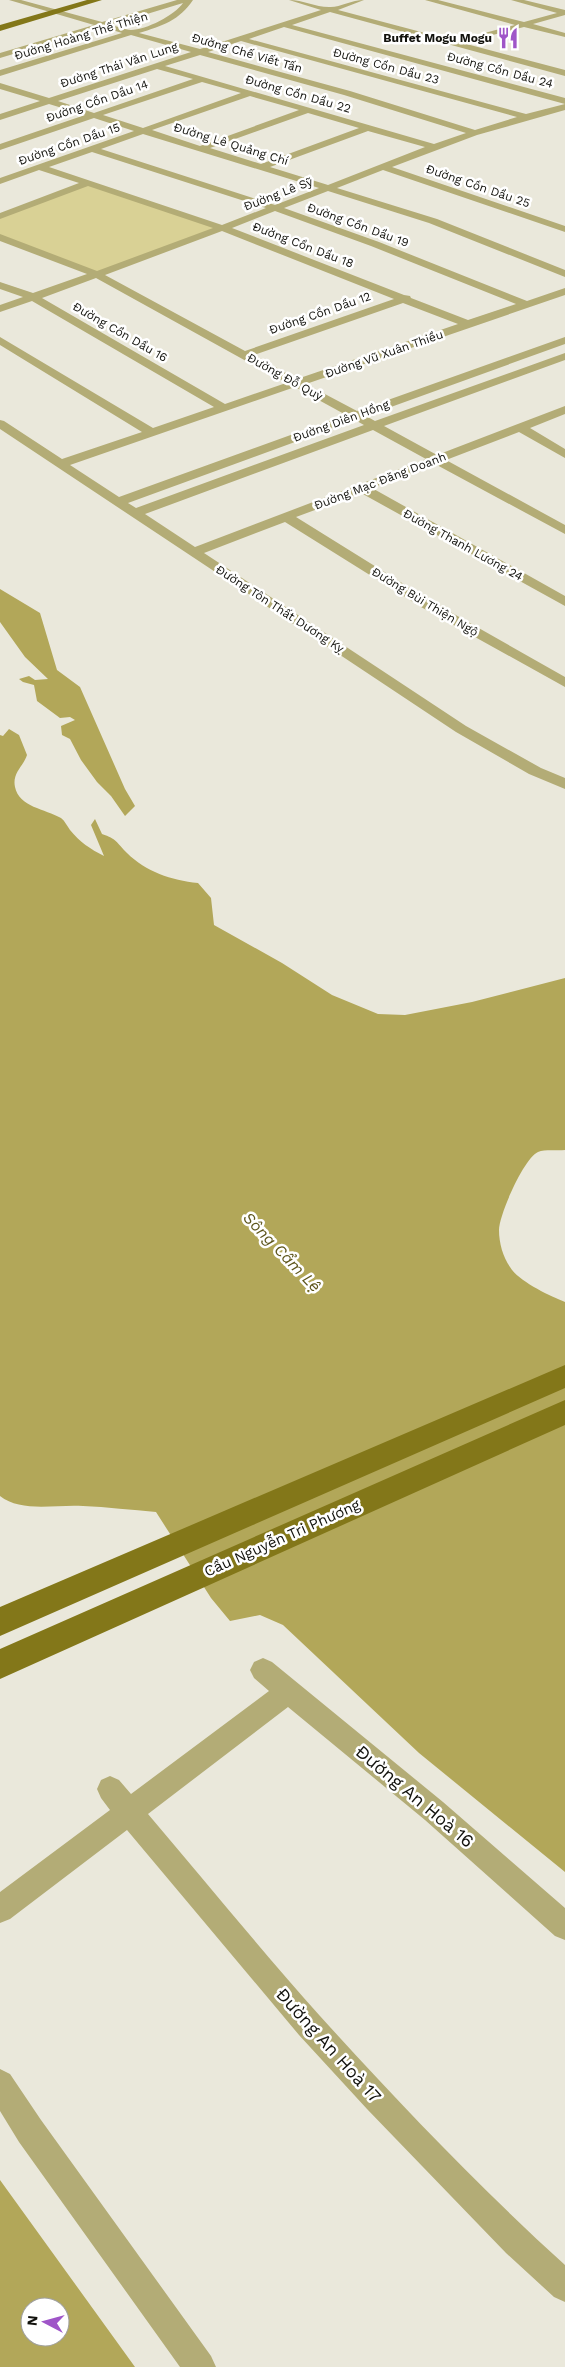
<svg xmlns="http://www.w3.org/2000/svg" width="565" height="2367" font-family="'Work Sans',sans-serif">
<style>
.green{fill:#d9d195}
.water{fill:#b2a759;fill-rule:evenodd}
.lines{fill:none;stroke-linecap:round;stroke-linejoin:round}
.minor{fill:#b3ac76;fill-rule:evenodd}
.major{fill:#837719;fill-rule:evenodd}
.labels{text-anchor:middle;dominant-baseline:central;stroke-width:5;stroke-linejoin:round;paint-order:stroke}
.far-street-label{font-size:12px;fill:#12120d;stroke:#fff}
.far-poi-label{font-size:12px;font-weight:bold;fill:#12120d;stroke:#fff;text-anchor:end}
.street-label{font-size:15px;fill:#12120d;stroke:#fff}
.water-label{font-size:16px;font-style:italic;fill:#5e561c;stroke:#fff}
.near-street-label{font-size:18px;fill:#12120d;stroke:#fff}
</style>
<rect width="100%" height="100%" fill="#eae8db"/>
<path class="green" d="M88 183 223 228 96 274 0 237V216Z"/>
<path class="water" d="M0 589 40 613 57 670 80 687 125 789 135 806 125 816 111 796 97 782 81 760 70 739 62 735 61 726 75 720 70 717 60 718 37 701 34 685 23 682 19 679 29 676 35 680 48 679 25 657 0 622Z
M9 729 19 735 27 755C23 767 12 773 15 787 19 807 45 809 61 818 65 821 67 826 70 830 80 842 90 849 104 856L91 825 95 819 102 834C117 839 116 842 127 853 146 872 171 880 198 883L211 898 214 925 282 963 332 995 378 1014 405 1015 472 1002 565 978V1150C557 1151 545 1149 538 1152 524 1158 499 1215 499 1230 499 1243 503 1257 510 1267 518 1281 550 1296 565 1302V1872L419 1753 283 1625 260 1615 230 1621 211 1598 156 1512C132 1510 107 1507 83 1506 57 1504 21 1513 0 1496V735L3 736Z
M0 2180 135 2367H0ZM30 2307H60V2337H30Z"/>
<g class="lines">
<path class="minor" d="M9 0H21L102 22 177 0H193C180 20 162 26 139 33L200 49 321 10 289 0C303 0 315 7 329 7 339 8 351 0 364 0L338 10 565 70V76L330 12 292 25 565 98V104L284 27 249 39 526 114 565 104V110L477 135 392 167 565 226V232L383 170 337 188 437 219 565 270V277L429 223 328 191 284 208 379 242 527 301 565 288V295L306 384 357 411 565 337V344L366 416 375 421 565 353V360L384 426 437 455 565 406V414L530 428 565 449V458L519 432 446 460 565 525V534L435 464 372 488 565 596V606L361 493 296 517 431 601 565 677V687L421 607 285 522 204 553 466 726 541 768 565 778V789L529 774 456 732 0 429V420L4 421 62 459 142 432 0 345V337L153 428 214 407 32 301 0 312V305L23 297 0 289V282L33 293 87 274 0 241V234L97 271 213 228 88 186 0 219V213L79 183 39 170 0 184V178L134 131 94 118 0 150V144L85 115 49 104 0 120V114L40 101 0 89V83L49 98 191 52 131 35 0 76V70L122 33 103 27 0 58V53L94 25ZM183 3C175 15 146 30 131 30 125 30 117 26 111 25ZM241 41 517 117 475 130 350 91 208 52ZM200 55 344 95 466 133 434 144 165 66ZM157 69 193 79 94 113 58 101ZM202 82 241 93 143 128 103 115ZM250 96 299 110 200 146 152 130ZM308 113 359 128 261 164 210 148ZM368 131 425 147 328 185 270 167ZM143 134 319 188 275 205 101 149ZM92 152 266 208 222 225 49 167ZM275 211 371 246 516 304 468 320 411 298 410 296 404 295 232 228ZM222 231 394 299 245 351 105 275ZM96 278 286 383 225 404 42 298ZM403 303 458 324 297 379 254 355ZM295 387 346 415 119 497 70 465ZM355 420 364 425 136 508 128 503ZM373 430 426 459 195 547 145 514Z
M425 0H438L524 22 557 13 511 0H524L565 10V15L533 24 565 33V37L524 27 477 39V35L515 25Z
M263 1658 272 1662 443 1802 565 1908V1940L555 1936 425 1820 288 1707 148 1814C205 1881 261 1950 320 2016 398 2102 479 2187 565 2265V2302L554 2297 506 2253 367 2109 299 2035 127 1830 10 1919 0 1923V1892L110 1810 101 1798 97 1789 101 1780 110 1776 119 1780 131 1794 269 1691 254 1678 250 1670 254 1662Z
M0 2069 10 2074 41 2120 211 2356 216 2367H180L19 2142 0 2111Z"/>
<path class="major" d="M87 0H102L0 31V25Z
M565 1365V1388L0 1636V1607Z
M565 1400V1425L0 1679V1649Z"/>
</g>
<defs>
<g id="restaurant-bare" transform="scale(1.725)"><path d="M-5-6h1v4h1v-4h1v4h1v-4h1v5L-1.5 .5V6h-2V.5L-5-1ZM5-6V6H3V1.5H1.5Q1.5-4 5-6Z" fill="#9f55c8" stroke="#fff" stroke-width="2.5" paint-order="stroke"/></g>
</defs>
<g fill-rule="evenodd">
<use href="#restaurant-bare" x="508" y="38"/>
</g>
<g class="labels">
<g class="far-street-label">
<text transform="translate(81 36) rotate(-17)">Đường Hoàng Thế Thiện</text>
<text transform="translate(247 53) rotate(16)">Đường Chế Viết Tấn</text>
<text transform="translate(119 65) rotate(-18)">Đường Thái Văn Lung</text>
<text transform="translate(386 66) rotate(15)">Đường Cồn Dầu 23</text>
<text transform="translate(500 70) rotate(15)">Đường Cồn Dầu 24</text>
<text transform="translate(298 94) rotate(16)">Đường Cồn Dầu 22</text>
<text transform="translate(97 101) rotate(-19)">Đường Cồn Dầu 14</text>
<text transform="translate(69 144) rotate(-19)">Đường Cồn Dầu 15</text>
<text transform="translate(231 144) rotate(17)">Đường Lê Quảng Chí</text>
<text transform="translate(478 186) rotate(19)">Đường Cồn Dầu 25</text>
<text transform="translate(278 194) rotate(-21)">Đường Lê Sỹ</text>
<text transform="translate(358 225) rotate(20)">Đường Cồn Dầu 19</text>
<text transform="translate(303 245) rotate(21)">Đường Cồn Dầu 18</text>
<text transform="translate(320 313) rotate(-19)">Đường Cồn Dầu 12</text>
<text transform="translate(120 332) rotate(30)">Đường Cồn Dầu 16</text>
<text transform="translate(384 354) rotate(-19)">Đường Vũ Xuân Thiều</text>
<text transform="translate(285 377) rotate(29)">Đường Đỗ Quỳ</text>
<text transform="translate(341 421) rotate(-20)">Đường Diên Hồng</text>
<text transform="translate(380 481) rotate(-21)">Đường Mạc Đăng Doanh</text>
<text transform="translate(463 545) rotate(29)">Đường Thanh Lương 24</text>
<text transform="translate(425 602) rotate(31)">Đường Bùi Thiện Ngộ</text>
<text transform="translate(280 609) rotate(33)">Đường Tôn Thất Dương Kỵ</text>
</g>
<g class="far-poi-label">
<text x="492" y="38">Buffet Mogu Mogu</text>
</g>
<g class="street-label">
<text transform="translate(282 1538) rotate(-24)">Cầu Nguyễn Tri Phương</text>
</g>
<g class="water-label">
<text transform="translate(282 1252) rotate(46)">Sông Cẩm Lệ</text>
</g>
<g class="near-street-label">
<text transform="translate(415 1796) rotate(40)">Đường An Hoà 16</text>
<text transform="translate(329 2045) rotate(48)">Đường An Hoà 17</text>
</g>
</g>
<g transform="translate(45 2322) rotate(276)"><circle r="24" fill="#ffffff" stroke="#a0a09e"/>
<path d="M0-4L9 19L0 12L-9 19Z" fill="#9f55c8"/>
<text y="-8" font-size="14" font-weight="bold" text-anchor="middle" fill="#12120d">N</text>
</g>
</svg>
